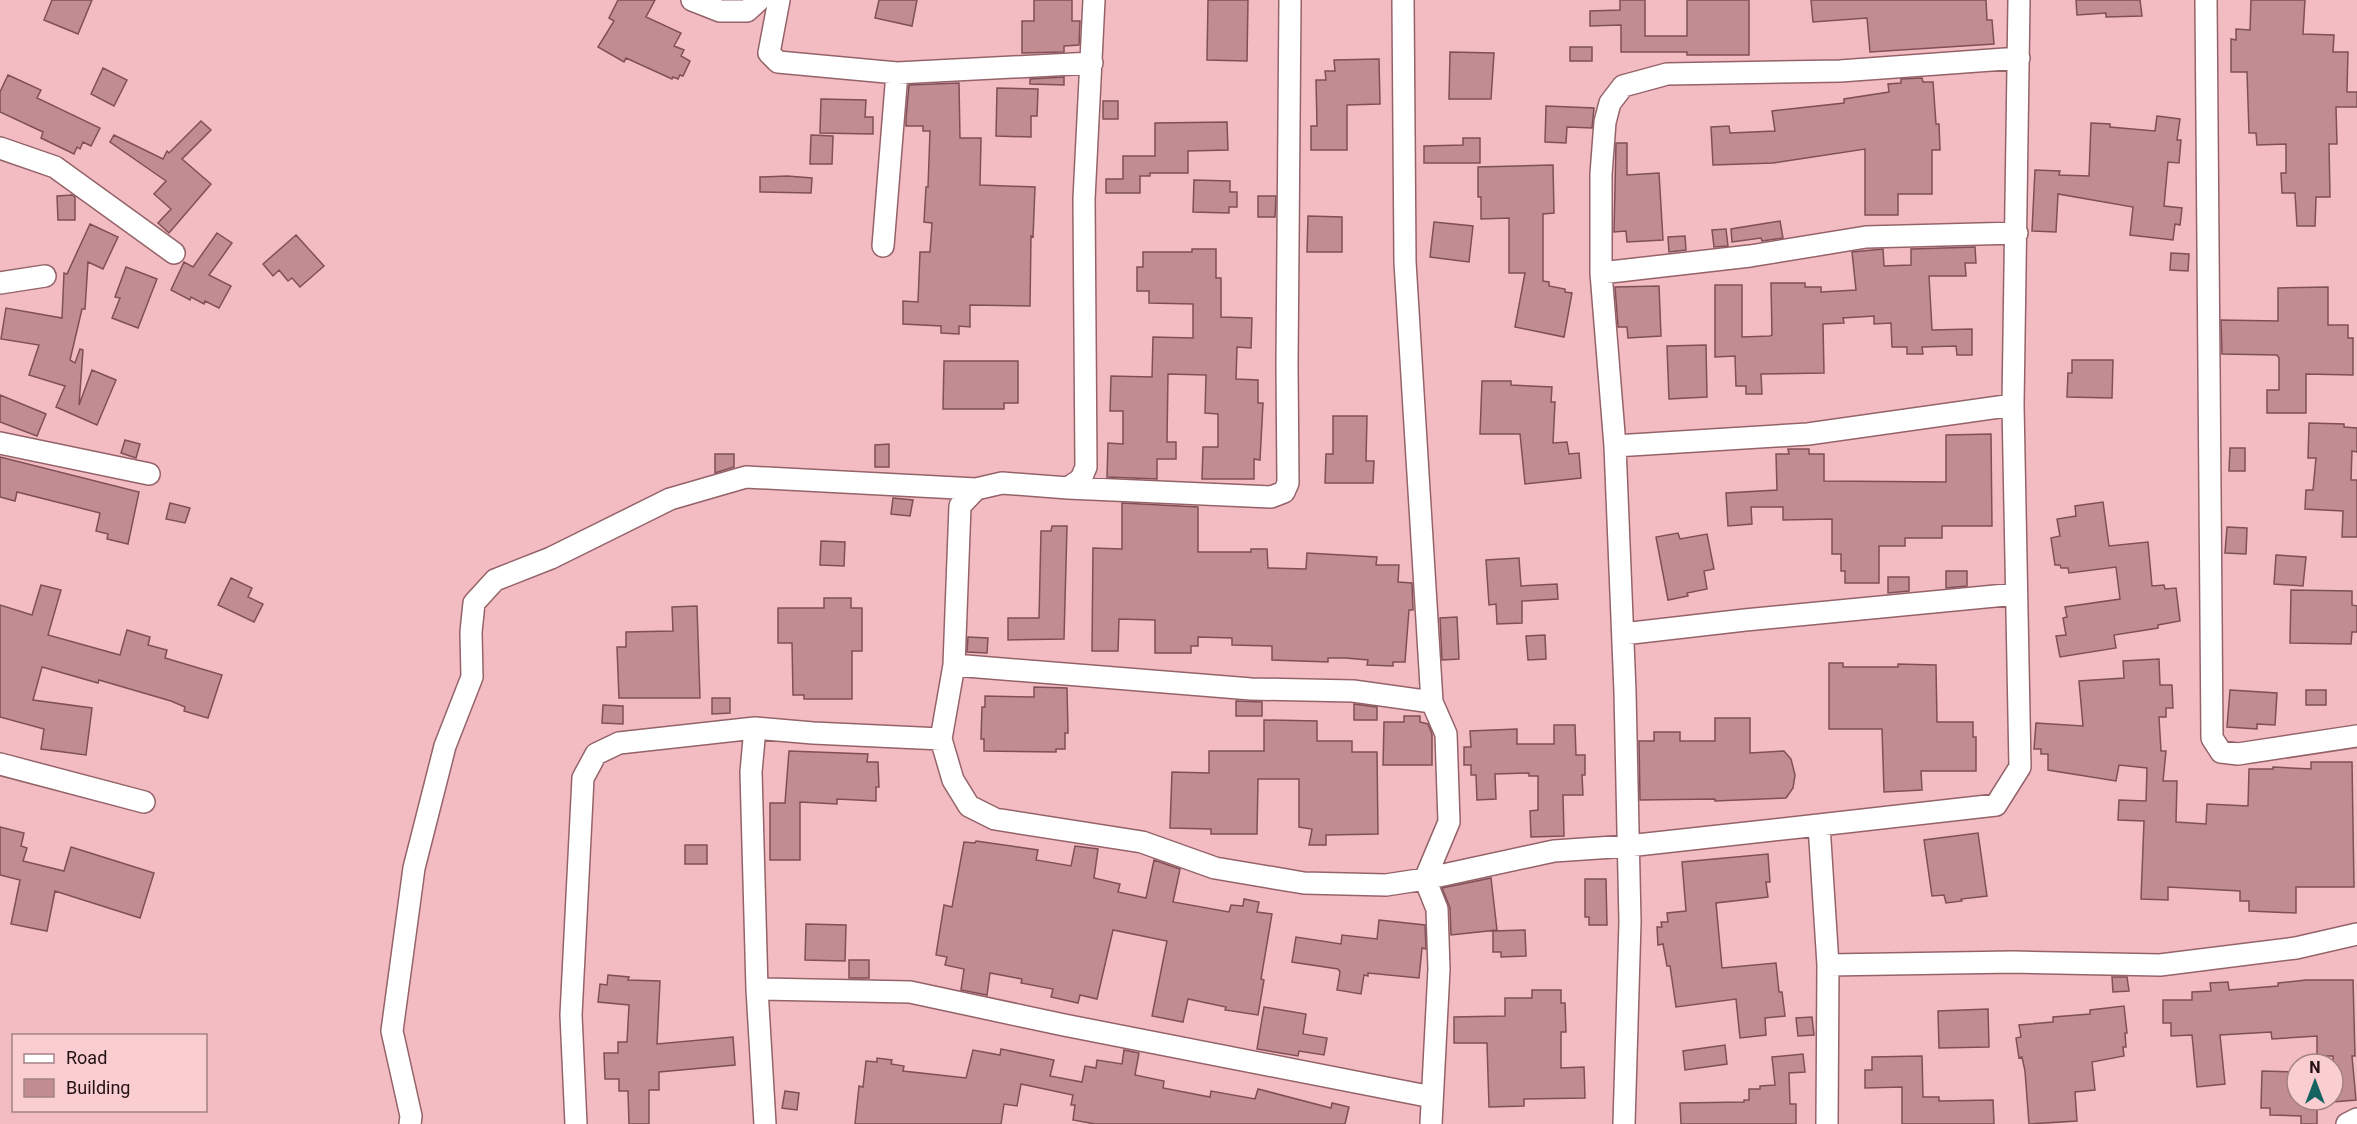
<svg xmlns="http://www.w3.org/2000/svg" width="2357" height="1124" font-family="Roboto,sans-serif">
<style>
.building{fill:#c18d93;stroke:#7f5056;stroke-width:1.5}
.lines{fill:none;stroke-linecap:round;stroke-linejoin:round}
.minor-casing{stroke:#946369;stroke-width:24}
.minor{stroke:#fff;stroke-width:21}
</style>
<rect width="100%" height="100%" fill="#f3bcc2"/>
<path class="building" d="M52 0H92L78 34 44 20Z
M618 0H655L646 17 681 33 674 46 684 50 681 56 690 61 683 76 680 75 678 79 673 77 672 79 626 58 624 62 598 47 614 21 609 18Z
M879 0H917L912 26 875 18Z
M1034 0H1072V21H1080L1079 45 1064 46V52L1022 53V21H1034Z
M1208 0H1248L1247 61 1207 60Z
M1620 0H1645V36H1687V0H1749V55H1687V52H1621V25L1590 26V11L1620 10Z
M1811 0H1986L1987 20H1992L1994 44 1870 52 1867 18 1813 22Z
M2076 0H2140L2142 16 2106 17V13L2077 15Z
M2251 0H2305L2303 34 2334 35 2333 52H2348L2347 92H2357V107H2336L2337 144H2329L2330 197H2316L2315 226H2297L2295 193H2282L2281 173H2286V144L2257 145 2256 133H2249L2247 72H2231V39L2236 40V29L2250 30Z
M1570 47H1592V61H1570Z
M1450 52 1494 53 1491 99H1449Z
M1379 59 1380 104 1347 105V150H1311V126H1317L1316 80H1326L1325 71H1335L1334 60Z
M103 68 127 80 114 106 91 94Z
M8 75 41 90 37 98 100 128 91 146 83 142 80 149 77 147 74 154 41 138 43 132 0 112V92Z
M1064 77V85L1030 84V79Z
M1922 78 1923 82H1933L1936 124H1939L1940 150H1932V194H1898V215H1865V149L1773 163 1713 165 1711 127 1729 126 1730 133 1775 131 1772 111 1844 103V99L1889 92 1888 84 1901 83V79Z
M959 83 960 138H981L980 185 1035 187 1033 237 1031 236 1030 306 970 305V327L959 326V334L941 333V326L903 324V301L918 302 920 252H930L932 223 924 222 926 187H928L930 131H923V126H906V119L909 85Z
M997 88 1038 89 1037 116H1031V137L996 136Z
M821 99 866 100 865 117H873V134L820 133Z
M1103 101H1118V119H1103Z
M1546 106 1594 108 1592 128 1567 127 1566 143 1545 142Z
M2157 116 2180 119 2177 140H2181L2179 163 2168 162 2164 206 2182 208 2180 225 2175 224 2173 240 2130 235 2133 207 2058 194 2056 232 2032 231 2035 170 2060 171 2059 175 2089 176 2091 123 2110 124V127L2155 131Z
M201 121 211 130 182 159 211 184 169 233 158 223 171 209 154 194 166 181 110 142 114 135 163 159 167 151 169 153Z
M1227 122 1228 150 1188 151V173H1150V176H1140V193H1106V179H1123V156H1155V123Z
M811 135 833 136 832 164H810Z
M1463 138H1480V163H1424V146L1463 145Z
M1616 143H1627V175L1659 173 1663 240 1627 242 1626 231 1614 232Z
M1553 165 1554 213 1543 214V281L1549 282V286L1565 289V292L1572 293 1564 337 1515 327 1525 273H1509V218L1481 219V197H1478V167Z
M787 176 812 178 811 193 760 192V177Z
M1194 180 1230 181V192H1237V207H1229V213L1193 212Z
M72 195 75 197V220H58L57 196Z
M1258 196H1276L1275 217H1258Z
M1308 216 1342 217V252H1307Z
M1780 221 1783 238 1762 241 1761 238 1732 242 1731 229Z
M1434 222 1473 226 1469 262 1430 257Z
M90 224 118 237 103 269 88 262 85 309H82L70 360 75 363 80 349 83 350 79 405 92 370 116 380 97 425 56 407 65 386 29 375 39 345 1 339 6 308 62 318 64 273 67 274Z
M1726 229 1728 246 1714 247 1712 230Z
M217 233 232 243 209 275 231 286 219 308 205 301 204 304 191 297 190 300 171 290 184 262 193 267Z
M296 235 324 266 300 287 292 278 288 281 279 270 273 276 263 264Z
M1685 236 1686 250 1669 252 1668 237Z
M1975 247 1976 263H1965L1966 276H1929L1932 330 1972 329V355H1957L1956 346 1922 347 1923 354H1907V347H1892L1891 323 1874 324V316L1843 318 1844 323 1823 324 1824 373 1761 374 1762 394H1746V386H1736L1735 356 1715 357V285H1742V337L1770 336 1772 335 1771 283H1805V287H1821V292L1856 290 1852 252 1883 249 1884 266 1911 265V249Z
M1192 249H1216V278H1221V317L1252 318 1251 348 1237 347 1236 379 1258 380V403H1263L1260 460 1254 459V479H1202L1203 447H1218V414L1205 413 1206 375 1168 374 1167 442H1176V459H1157V479L1107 477 1108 443 1123 444V411H1110L1111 376 1152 377 1153 337 1193 338V304L1149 303V291H1137V267H1143V252H1192Z
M2171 253 2189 254 2188 271 2170 270Z
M126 267 157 279 138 328 112 318 120 298 115 297Z
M1659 286 1661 336 1628 338 1627 327H1618L1615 287Z
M2328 287V325H2348V338H2353V375L2306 374V413H2267V390H2279V358L2277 355 2222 354 2221 320 2278 321V288Z
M1706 345 1707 397 1669 399 1667 346Z
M2072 360H2113L2112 398 2067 397 2068 373H2072Z
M944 361H1018V403H1004V409H943Z
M1482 381H1511V385L1552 387 1551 402H1555L1553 443 1567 442 1569 454 1579 453 1581 478 1525 484 1520 434H1480Z
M0 395 46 414 37 436 0 422Z
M1333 416H1367L1366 461H1374L1373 483H1325L1326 454H1333Z
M2309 423 2344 424V427L2357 428V452L2352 451 2351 480H2357V537H2342L2343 511 2305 509 2306 490H2313L2316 458H2308Z
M1991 434 1992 526H1942V538H1905V546H1879V583H1845V571H1841V554H1832V519L1783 520V507H1751L1752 524 1728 526 1726 493 1777 490 1776 454H1789L1788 449H1809V454H1824V481L1946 482V435Z
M125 440 140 444 136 458 121 453Z
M889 444V467H875V445Z
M2230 448H2245V471H2229Z
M715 454H734V467L715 473Z
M0 457 139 492 128 544 107 539 108 534 96 531 100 513 17 492 15 501 0 497Z
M893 498 913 500 910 516 891 514Z
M2103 502 2109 546 2148 542 2152 586 2164 585 2165 589 2176 588 2180 621 2158 625V628L2114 635 2116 648 2060 657 2056 636 2066 635 2063 618 2067 617 2065 607 2120 599 2116 567 2069 573 2068 568H2061L2060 565H2055L2051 538 2060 536 2057 519 2076 516 2075 506Z
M170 503 190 508 185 523 166 519Z
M1122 503 1198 507V552H1251V549H1267L1268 568 1306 569 1307 553 1377 557 1376 565H1399L1398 582 1412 583 1413 610H1409L1405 662H1393V666L1367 665 1368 660 1346 658H1328V662L1272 660V646L1232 645V638L1198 637V646H1191V653H1155V620L1119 619 1118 651H1092L1093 548 1122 549Z
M1052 526H1067L1064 639 1008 640V618H1039L1041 531H1051Z
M2227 527 2247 528 2246 554 2225 553Z
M1678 533 1680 539 1707 534 1714 569 1704 571 1707 589 1687 593 1688 596 1668 600 1656 537Z
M821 541 845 542 844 566 820 565Z
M2276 555 2306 557 2303 586 2274 584Z
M1519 558 1521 586 1557 584 1558 599 1522 601V623L1497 624 1496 604 1489 605 1486 560Z
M1946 571H1967V586L1946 588Z
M1888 577H1909V591L1888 593Z
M231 578 252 588 248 597 263 604 254 622 218 605Z
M41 585 61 590 48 635 120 655 127 630 150 637 148 645 167 650 165 658 222 675 208 718 184 711 185 707 171 701 99 680 98 683 42 667 33 700 92 708 86 755 41 749 44 729 0 717V605L32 615Z
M2291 590 2352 591V605L2357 606V632H2352L2351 644 2290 643Z
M824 598H851V608H862V651H852V699H804V695H793L792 643H778V608H824Z
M697 606 700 698H619L617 647H626V632L673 631 672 607Z
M1457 617 1459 659 1442 660 1440 618Z
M1545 635 1546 659 1528 660 1526 636Z
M968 637 988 638 987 653 967 652Z
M2159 659 2160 685H2172L2173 708H2166V717H2159L2161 751H2166L2163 781H2177L2176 822 2206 824 2207 804 2248 806 2249 769H2273V767L2311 769V762H2352L2354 887H2296V913L2249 911V901H2240V891L2168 887V900L2141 899 2144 821 2118 820 2119 800 2146 801 2147 768 2119 765 2116 781 2048 770V754H2041V749H2034L2036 723 2083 726 2079 681 2124 678 2123 661Z
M1829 663H1843V667H1898V664L1936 665 1937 722H1973V737H1976V771H1921L1922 790 1884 792 1882 729H1829Z
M1034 687 1067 688 1068 733H1065V749H1056V752L984 751V739H981L982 707H985V696L1034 697Z
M2230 690 2277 693 2275 725 2257 724V729L2227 727Z
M2306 690H2326V705H2306Z
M712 698H730V713L712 714Z
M1236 701 1262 702V716H1236Z
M1354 704 1377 707V720H1354Z
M603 705 623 706V724L602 723Z
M1404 716H1420V722L1428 724 1432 734V765H1383L1384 722H1404Z
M1715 718H1750V753L1784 751 1791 759 1795 775 1793 788 1786 798 1715 801V799L1640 800 1639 741H1654V732H1680V741H1715Z
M1264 720 1317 721V741H1352V752H1377L1378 834 1326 835V845H1309L1312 829 1299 827V779H1258L1257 834H1211V829L1170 828 1172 772 1209 773V751H1264Z
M1554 725H1575L1576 755H1585V775H1582L1583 795H1563L1564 836 1531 837 1530 811 1538 810V776H1529V773L1495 774 1496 799 1477 800 1476 775H1471V765H1464V747H1471L1470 731 1517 729V744H1554Z
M789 751 868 754 867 762H878L879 787H876V801L837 799V804L800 802V860H770V803H785Z
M0 827 24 833 21 846 27 848 23 861 64 871 71 847 154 873 140 918 55 891 47 931 11 924 20 880 0 875Z
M1978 833 1987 896 1961 899 1962 901 1946 903 1944 895 1932 896 1924 840Z
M976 841 1038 850 1036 860 1071 866 1075 846 1098 849 1094 878 1120 884 1118 892 1146 898 1154 860 1180 869 1173 902 1229 912 1231 905 1243 906 1244 899 1259 902 1257 912 1272 914 1261 979 1264 980 1258 1015 1225 1010 1226 1007 1188 999 1183 1022 1152 1016 1167 941 1113 930 1097 999 1080 995 1078 1003 1051 997 1053 989 1021 983 1022 979 990 973 987 995 961 990 964 969 945 965 947 957 936 955 944 905 952 907 964 842 975 843Z
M685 845H707V864H685Z
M1768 854 1770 882H1766L1768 897 1716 903 1722 968 1776 963 1779 992H1782L1785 1016 1765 1018 1766 1035 1740 1038 1736 999 1676 1007 1670 966H1667L1663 944 1658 945 1657 927H1662L1661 922H1668L1667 913 1686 911 1682 862Z
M1491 878 1497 930 1451 935 1450 908 1442 888Z
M1585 879H1606L1607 925H1589V917H1585Z
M1379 920 1425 925 1426 949 1422 948 1419 978 1368 973V976L1364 975 1361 994 1337 990 1340 972 1338 969 1292 962 1296 937 1341 944 1342 935 1377 939Z
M806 924 846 925 845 961 805 960Z
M1525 930 1526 956 1501 957V952H1493V931Z
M849 960H869V978H849Z
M608 975 629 977 628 980 660 981 657 1044 733 1037 735 1065 659 1072V1090H649V1124H629L628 1091H619V1079H605L604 1053H618V1042H627L629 1005 598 1002 600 984 607 985Z
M2112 977H2127L2129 991 2113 992Z
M2306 980H2353L2355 1056H2352L2356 1100 2333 1102V1056H2317V1036L2272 1039 2271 1032 2220 1035 2225 1084 2197 1087 2192 1035 2171 1036V1023H2163V1000H2192V992L2211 991 2210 983 2228 982 2229 990 2278 986V983Z
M1532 990H1561V1003H1565L1566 1032H1561V1068L1584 1067 1585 1098 1524 1099V1106L1489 1107 1487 1043H1454V1017L1505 1016V998H1532Z
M2124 1006 2127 1033H2125L2126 1047H2123L2124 1056 2092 1062 2095 1090 2075 1092 2077 1121 2029 1124 2025 1071 2022 1057 2019 1058 2016 1038 2021 1037 2019 1025 2053 1022V1017L2090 1014V1010Z
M1264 1007 1306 1014 1303 1034 1327 1038 1324 1055 1299 1051 1298 1056 1257 1049Z
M1988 1009 1989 1047 1939 1048 1938 1011Z
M1812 1017 1814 1035 1798 1036 1796 1018Z
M1725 1045 1727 1064 1685 1070 1683 1051Z
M1001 1049 1054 1060 1050 1076 1082 1082 1085 1066 1096 1068 1097 1060 1122 1064 1124 1050 1139 1053 1135 1075 1164 1081 1163 1088 1210 1097 1211 1091 1255 1099 1258 1089 1331 1108 1332 1103 1349 1107 1345 1124H1095L1073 1120 1075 1105H1071L1073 1095 1021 1084 1017 1106 1004 1104 1001 1124H855L859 1086 863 1087 866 1061 877 1062V1058L892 1060 891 1064 904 1066 903 1071 966 1078 973 1050 1000 1055Z
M1803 1054 1805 1072 1789 1073 1790 1104H1796V1124H1681L1680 1103 1744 1102V1100H1749V1089H1760V1086L1775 1085 1772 1057Z
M1922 1056 1923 1097H1939V1101L1993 1100 1994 1124H1902V1087L1865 1088V1070H1872V1057Z
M2262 1071 2297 1072V1100H2317V1124H2301V1116L2270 1115V1108H2261Z
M785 1091 799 1093 797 1110 782 1108Z"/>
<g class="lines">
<g class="minor-casing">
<path id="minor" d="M692 0 720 11H747L759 0
M779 0 769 53 778 62 897 73 1092 63
M1094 0 1084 199 1086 467 1081 479 1068 488 1002 483 976 489 960 506 954 665 941 739 953 780 969 806 995 819 1142 842 1215 868 1304 883 1386 885 1425 879 1554 851 1628 846 1819 825
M1403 0 1405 262 1432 702
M2206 0 2212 738 2221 752 2238 754 2357 736
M0 148 55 167 174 253
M883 246 897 73
M1601 273 1750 256 1866 237 2017 233
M0 283 45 276
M0 443 149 474
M1615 446 1808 434 2013 405
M1068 488 1271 497 1284 492 1288 483 1287 365 1290 0
M1623 634 1745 620 2016 594
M954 665 1251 689 1353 691 1432 702 1446 734 1449 822 1425 879 1437 909 1439 969 1431 1124
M0 764 144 802
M1828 965 2013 962 2160 965 2296 948 2357 934
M757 989 910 992 1064 1025 1432 1097
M410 1124 411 1116 392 1031 414 868 445 746 472 677 471 632 474 603 495 580 551 558 670 499 746 477 976 489
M576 1124 571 1015 583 778 596 754 619 743 755 728
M765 1124 757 989 751 772 755 728 813 733 941 739
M1624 1124 1630 922 1625 692 1615 446 1601 273V174L1605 122 1610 103 1623 86 1667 74 1840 71 2019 58
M1827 1124 1828 965 1819 825 1996 805 2020 767 2013 405 2019 0
M2347 1124 2357 1119"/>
</g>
<use href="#minor" class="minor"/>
</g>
<rect x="12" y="1034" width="195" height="78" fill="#facdd1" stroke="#a48185" stroke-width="1.5"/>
<rect x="24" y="1054" width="30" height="9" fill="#ffffff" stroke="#a48185" stroke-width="1.5"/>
<text x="66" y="1064" font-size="18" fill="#231013">Road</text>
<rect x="24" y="1079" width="30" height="18" fill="#c18d93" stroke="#a48185" stroke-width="1.5"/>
<text x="66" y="1094" font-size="18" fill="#231013">Building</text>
<g transform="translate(2315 1082)"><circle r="28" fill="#facdd1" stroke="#a48185" stroke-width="1.5"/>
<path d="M0-4.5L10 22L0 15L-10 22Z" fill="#146360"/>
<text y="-9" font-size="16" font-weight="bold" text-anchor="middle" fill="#231013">N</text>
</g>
</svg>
